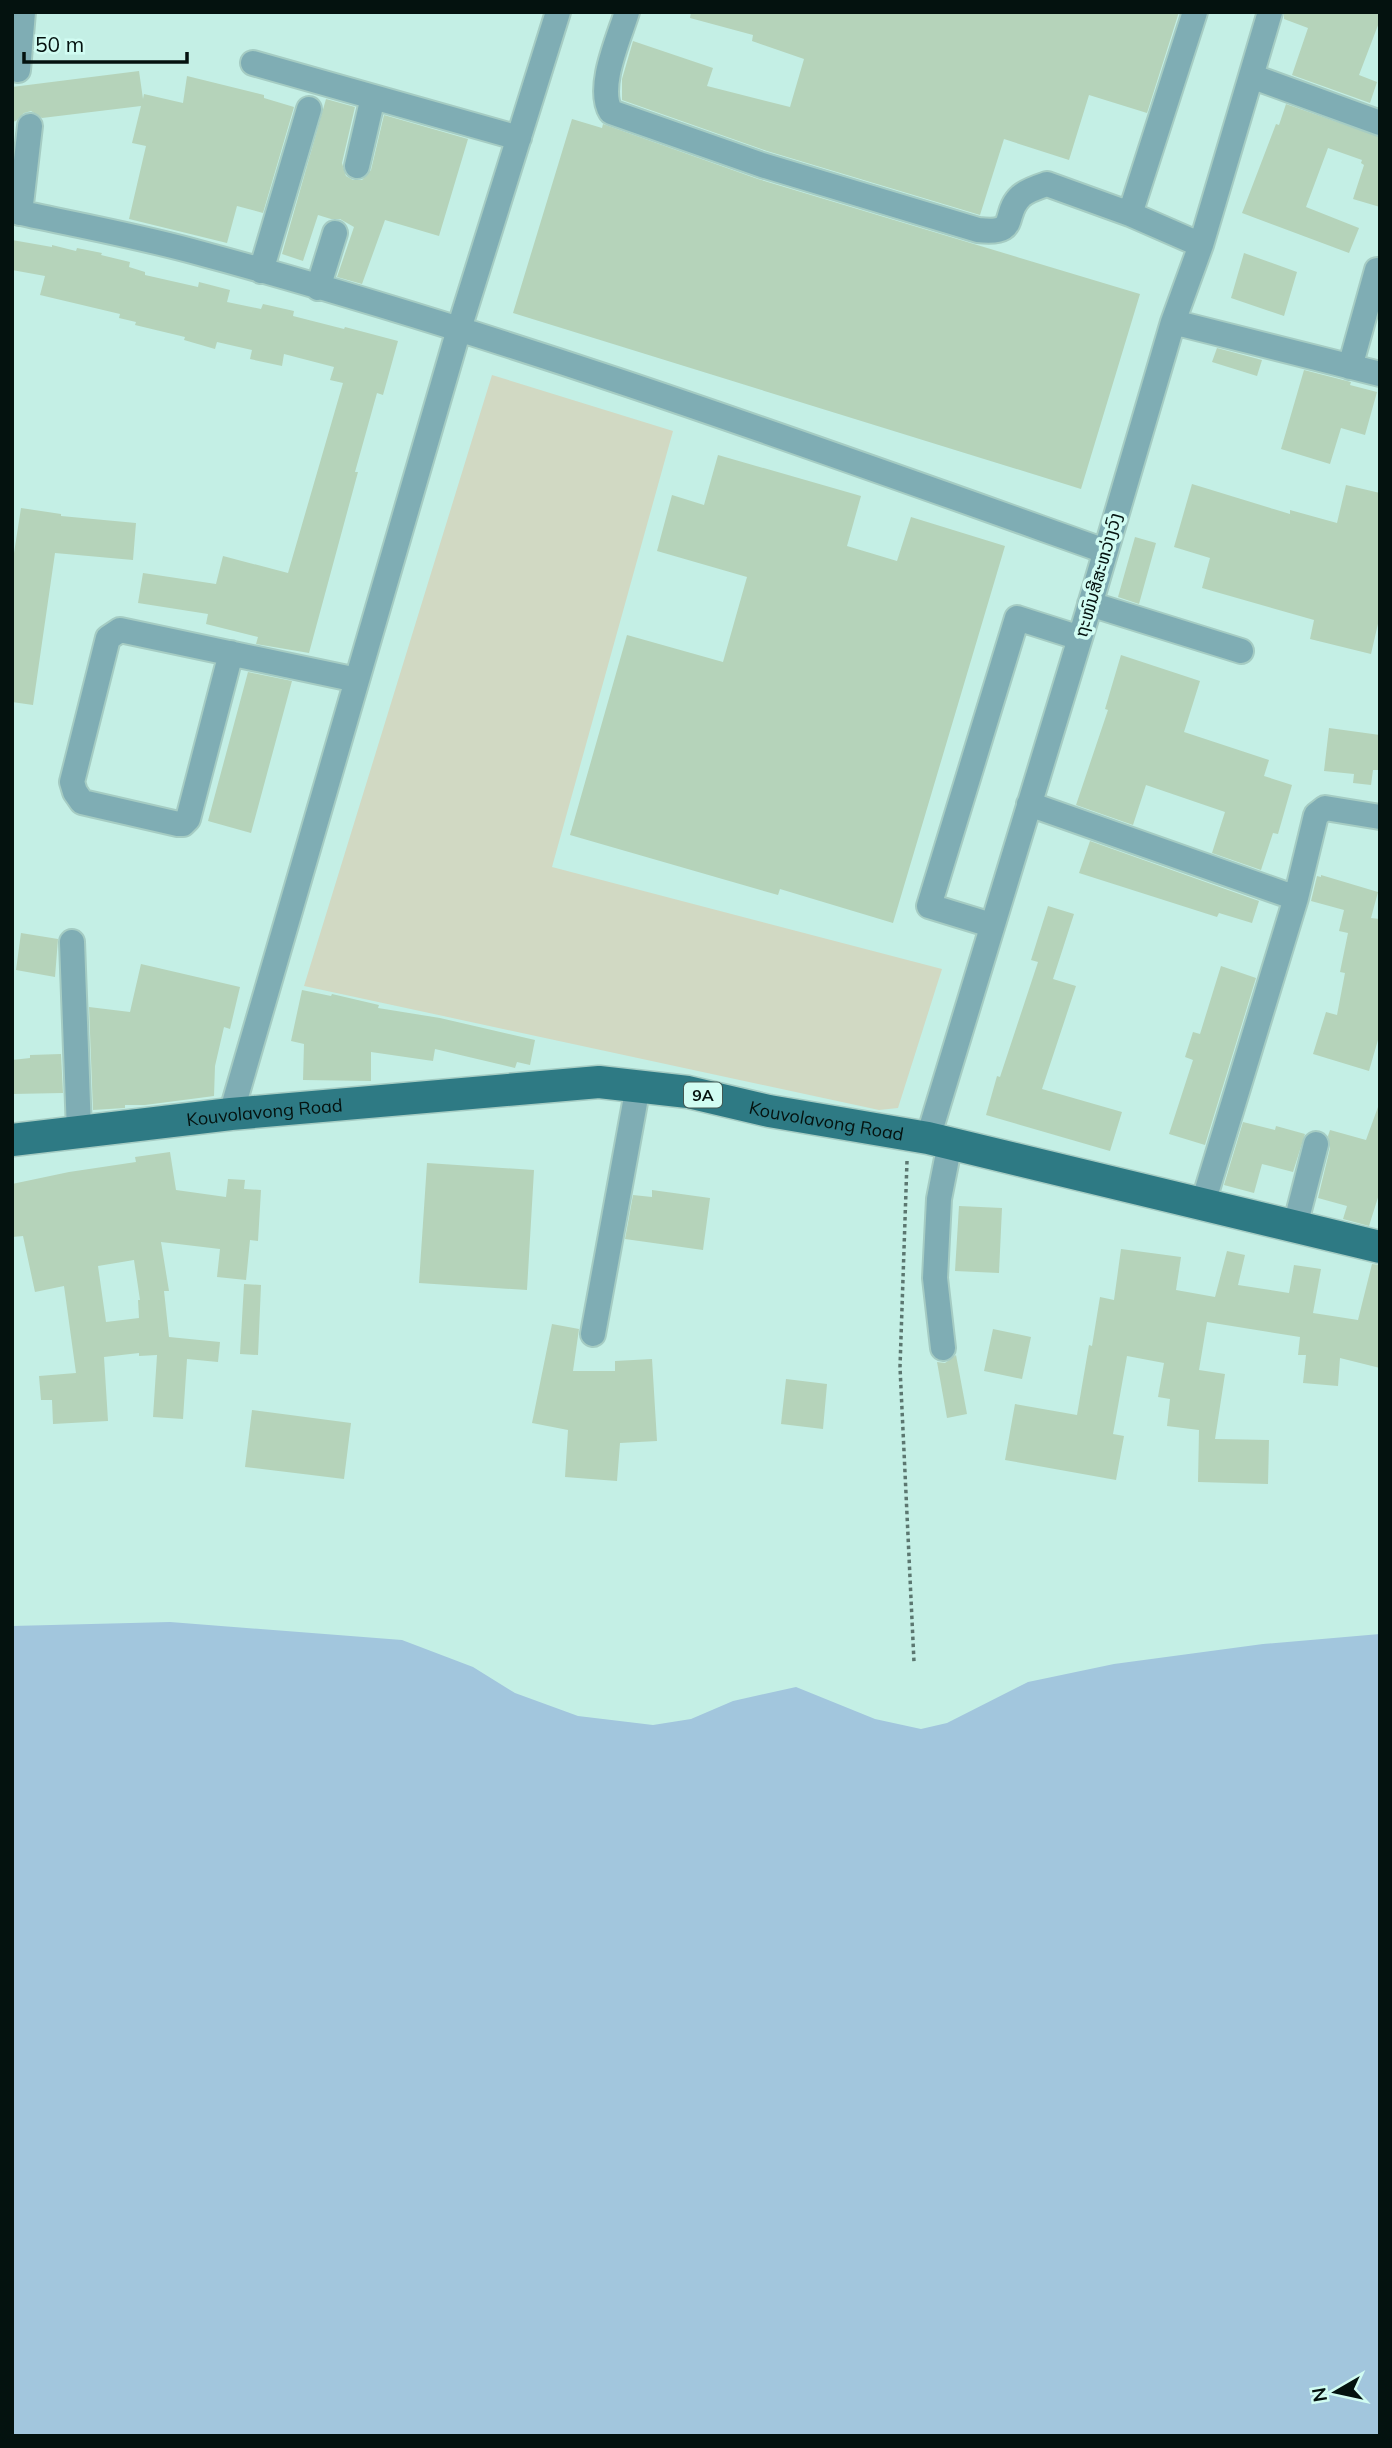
<svg xmlns="http://www.w3.org/2000/svg" width="1392" height="2448" font-family="Mulish,'Noto Sans Lao',sans-serif">
<style>
.green{fill:#d1d9c3}
.water{fill:#a2c6dd}
.building{fill:#b5d3ba;fill-rule:evenodd}
.lines{fill:none;stroke-linecap:round;stroke-linejoin:round}
.minor-casing{stroke:#a5ccc3;stroke-width:28}
.major-casing{stroke:#a5ccc3;stroke-width:35}
.path{stroke:#5b7770;stroke-width:3.5;stroke-dasharray:3.5 3.5;stroke-linecap:butt}
.minor{stroke:#7fadb4;stroke-width:24}
.major{stroke:#2e7a84;stroke-width:32}
.labels{text-anchor:middle;dominant-baseline:central;stroke-width:7;stroke-linejoin:round;paint-order:stroke}
.shield{fill:#d1fcf2;stroke:#425853;stroke-width:2}
.shield-label{font-size:16px;font-weight:bold;fill:#04120f}
.street-label{font-size:18px;fill:#04120f;stroke:#d1fcf2}
</style>
<rect width="100%" height="100%" fill="#c4efe5"/>
<path class="green" d="M492 375 673 431 552 867 942 969 898 1108 879 1110 304 986Z"/>
<path class="water" d="M170 1622 402 1640 473 1667 515 1693 578 1716 653 1725 691 1719 733 1701 796 1687 875 1719 921 1729 947 1723 1028 1682 1114 1664 1263 1644 1380 1634V2436H12V1626Z"/>
<path class="building" d="M691 12H1179L1147 113 1089 95 1069 160 1004 139 980 215 767 151 622 100V79L633 41 713 68 707 86 790 107 804 59 752 41 753 35 690 18Z
M1284 12H1380V20L1359 75 1377 82 1370 103 1292 75 1308 28 1284 19Z
M139 71 143 99 144 94 183 103 187 76 264 95V98L294 107 263 213 237 206 227 243 129 219 146 146 132 143 141 106 42 118 31 111 24 113 16 121 12 122V87Z
M326 99 355 107 342 163 346 176 353 180H362L371 170 384 115 468 139 439 236 385 220 362 284 337 277 354 227 340 219H331L318 215 303 261 282 254Z
M1286 104 1380 137V207L1353 199 1364 165 1361 163 1362 160 1328 148 1306 207 1359 228 1349 253 1242 213 1276 124 1279 125Z
M572 119 602 128 603 124 758 179 1140 294 1081 489 513 313Z
M12 240 52 247V245L76 251 77 248 102 253 101 255 130 262 129 267 145 272V275L198 287 199 282 230 290 227 302 261 309 263 304 294 311 293 316 344 329 345 327 398 341 383 395 377 393 355 472H358L309 653 256 644 258 637 206 624 208 614 138 603 143 573 216 584 223 556 288 573 343 383 330 380 334 367 284 354 282 366 250 359 252 350 217 342 215 349 184 340 185 337 135 325 136 322 119 318 120 314 40 295 45 276 12 270Z
M1244 253 1297 272 1284 316 1231 298Z
M1217 348 1262 360 1257 376 1212 362Z
M1304 370 1351 382 1350 385 1377 392 1365 435 1341 428 1330 464 1281 449Z
M718 455 861 496 847 546 897 561 911 517 1005 546 893 923 780 889 778 895 570 835 627 635 723 662 747 577 657 551 672 495 704 505Z
M1192 484 1290 514V510L1337 523 1346 485 1380 493V615L1371 654 1310 639 1314 620 1202 588 1210 558 1174 547Z
M21 508 61 514V516L136 523 133 560 55 553 33 705 12 702V566Z
M1135 537 1156 543 1139 604 1118 597Z
M1121 655 1200 681 1184 732 1269 760 1264 776 1292 785 1278 834 1273 833 1261 870 1212 853 1225 812 1146 785 1133 825 1076 805 1108 710 1105 709Z
M248 672 292 681 251 833 208 821Z
M1329 728 1380 735V770H1373L1371 785 1353 783 1354 774 1324 771Z
M1090 841 1259 901 1252 923 1219 913 1217 917 1079 873Z
M1321 875 1378 892 1371 918 1380 919V1033L1369 1071 1313 1054 1326 1012 1337 1015 1345 973 1340 972 1348 933 1339 931 1344 910 1311 901 1317 876 1321 877Z
M1048 906 1074 914 1053 979 1076 986 1042 1089 1122 1112 1110 1151 986 1115 997 1076 1000 1077 1038 962 1031 960Z
M21 933 58 939 55 977 16 970Z
M141 964 240 987 230 1029 224 1027 215 1066 214 1096 145 1105H125V1108L93 1110 89 1007 130 1012Z
M1221 966 1256 978 1205 1145 1169 1134 1193 1060 1185 1057 1193 1032 1200 1034Z
M302 990 331 996 332 994 379 1005 378 1008 440 1018 535 1040 530 1065 517 1062 515 1068 435 1049 433 1061 371 1052V1081L303 1080 304 1044 291 1041Z
M61 1054 63 1093 12 1094V1060L30 1058V1055Z
M1378 1107 1380 1191 1369 1226 1343 1219 1347 1206 1318 1198 1330 1148 1328 1136 1330 1130 1366 1140Z
M1243 1122 1275 1130 1276 1126 1305 1134 1293 1172 1262 1164 1254 1193 1224 1185Z
M170 1152 176 1190 226 1197 228 1179 245 1180 244 1189 261 1190 258 1241 250 1240 246 1280 217 1277 220 1249 161 1242 169 1291H164L169 1337 220 1342 218 1362 187 1359 183 1419 153 1417 157 1355 139 1356V1353L104 1357 108 1421 53 1424 52 1400H41L39 1376 76 1373 64 1286 35 1292 23 1236 12 1237V1184L69 1172 136 1162 135 1157ZM134 1260 140 1300H138L139 1318 106 1322 98 1266Z
M427 1163 534 1170 527 1290 419 1283Z
M652 1190 710 1198 703 1250 625 1239 633 1195 652 1197Z
M959 1206 1002 1208 999 1273 955 1271Z
M1121 1249 1181 1257 1176 1290 1215 1297 1227 1251 1245 1255 1238 1285 1289 1293 1294 1265 1321 1269 1313 1313 1358 1320 1372 1264 1380 1265V1368L1340 1358 1338 1386 1303 1383 1306 1355H1298L1300 1337 1207 1322 1199 1370 1225 1374 1215 1439 1269 1440 1268 1484 1198 1482 1199 1430 1167 1426 1170 1399 1158 1397 1164 1363 1127 1356 1113 1434 1124 1436 1116 1480 1005 1460 1015 1404 1077 1415 1089 1345 1092 1346 1100 1297 1114 1300Z
M244 1284 261 1285 258 1355 240 1354Z
M552 1324 579 1329 573 1371H615V1361L652 1359 657 1441 620 1443 617 1481 565 1477 568 1430 532 1423Z
M993 1329 1031 1337 1022 1379 984 1371Z
M956 1355 967 1414 947 1418 937 1362 945 1363Z
M786 1379 827 1384 823 1429 781 1424Z
M252 1410 351 1423 344 1479 245 1467Z"/>
<g class="lines">
<g class="minor-casing">
<path id="minor" d="M627 12C619 38 596 88 611 112L762 165 978 230C1021 235 1001 214 1021 196 1028 190 1038 187 1047 184L1130 214 1201 245
M253 63 519 138
M18 70 23 12
M1251 76 1380 123
M357 166 373 97
M12 211C72 224 133 235 192 251 501 334 804 444 1105 551
M20 213 30 126
M1130 214 1195 12
M261 271 309 109
M318 288 335 233
M1173 322 1380 374
M1350 367 1377 270
M1090 604 1241 651
M231 653 188 819 183 824H178L82 802 75 792 72 782 108 638 120 630 357 680
M1029 804 1296 898
M991 925 929 906 1017 618 1080 638
M72 942 79 1131
M231 1114 459 329 558 12
M928 1138 1087 615 1173 322 1201 245 1270 12
M1203 1203 1296 898 1316 815 1325 808 1380 817
M1295 1226 1316 1144
M593 1334 638 1086
M943 1348 935 1278 939 1199 950 1143"/>
</g>
<g class="major-casing">
<g id="major">
<path id="s1" d="M12 1140 231 1114 599 1082 688 1092 769 1111 928 1138 1380 1247"/>
</g>
</g>
<path class="path" d="M907 1161 900 1367 914 1662"/>
<use href="#minor" class="minor"/>
<use href="#major" class="major"/>
</g>
<g class="labels">
<rect class="shield" x="684" y="1082.5" width="38" height="25" rx="5"/>
<g class="shield-label">
<text x="703" y="1095">9A</text>
</g>
<g class="street-label">
<text transform="translate(1098 575) rotate(-74)">ຖະໜົນສີສະຫວ່າງວົງ</text>
<text stroke="none"><textPath href="#s1" startOffset="254">Kouvolavong Road</textPath></text>
<text stroke="none"><textPath href="#s1" startOffset="821">Kouvolavong Road</textPath></text>
</g>
</g>
<rect width="1392" height="2448" fill="none" stroke="#04120f" stroke-width="28"/>
<g transform="translate(1336 2392) rotate(261)" stroke="#d1fcf2" stroke-width="5" paint-order="stroke">
<path d="M0-5L12 26L0 18L-12 26Z" fill="#04120f"/>
<text y="-10" font-size="19" font-weight="bold" text-anchor="middle" fill="#04120f">N</text>
</g>
<path d="M24 52v10h163v-10" fill="none" stroke="#04120f" stroke-width="3.5"/>
<text x="35" y="52" font-size="21" fill="#04120f" stroke="#d1fcf2" stroke-width="5" paint-order="stroke">50 m</text>
</svg>
